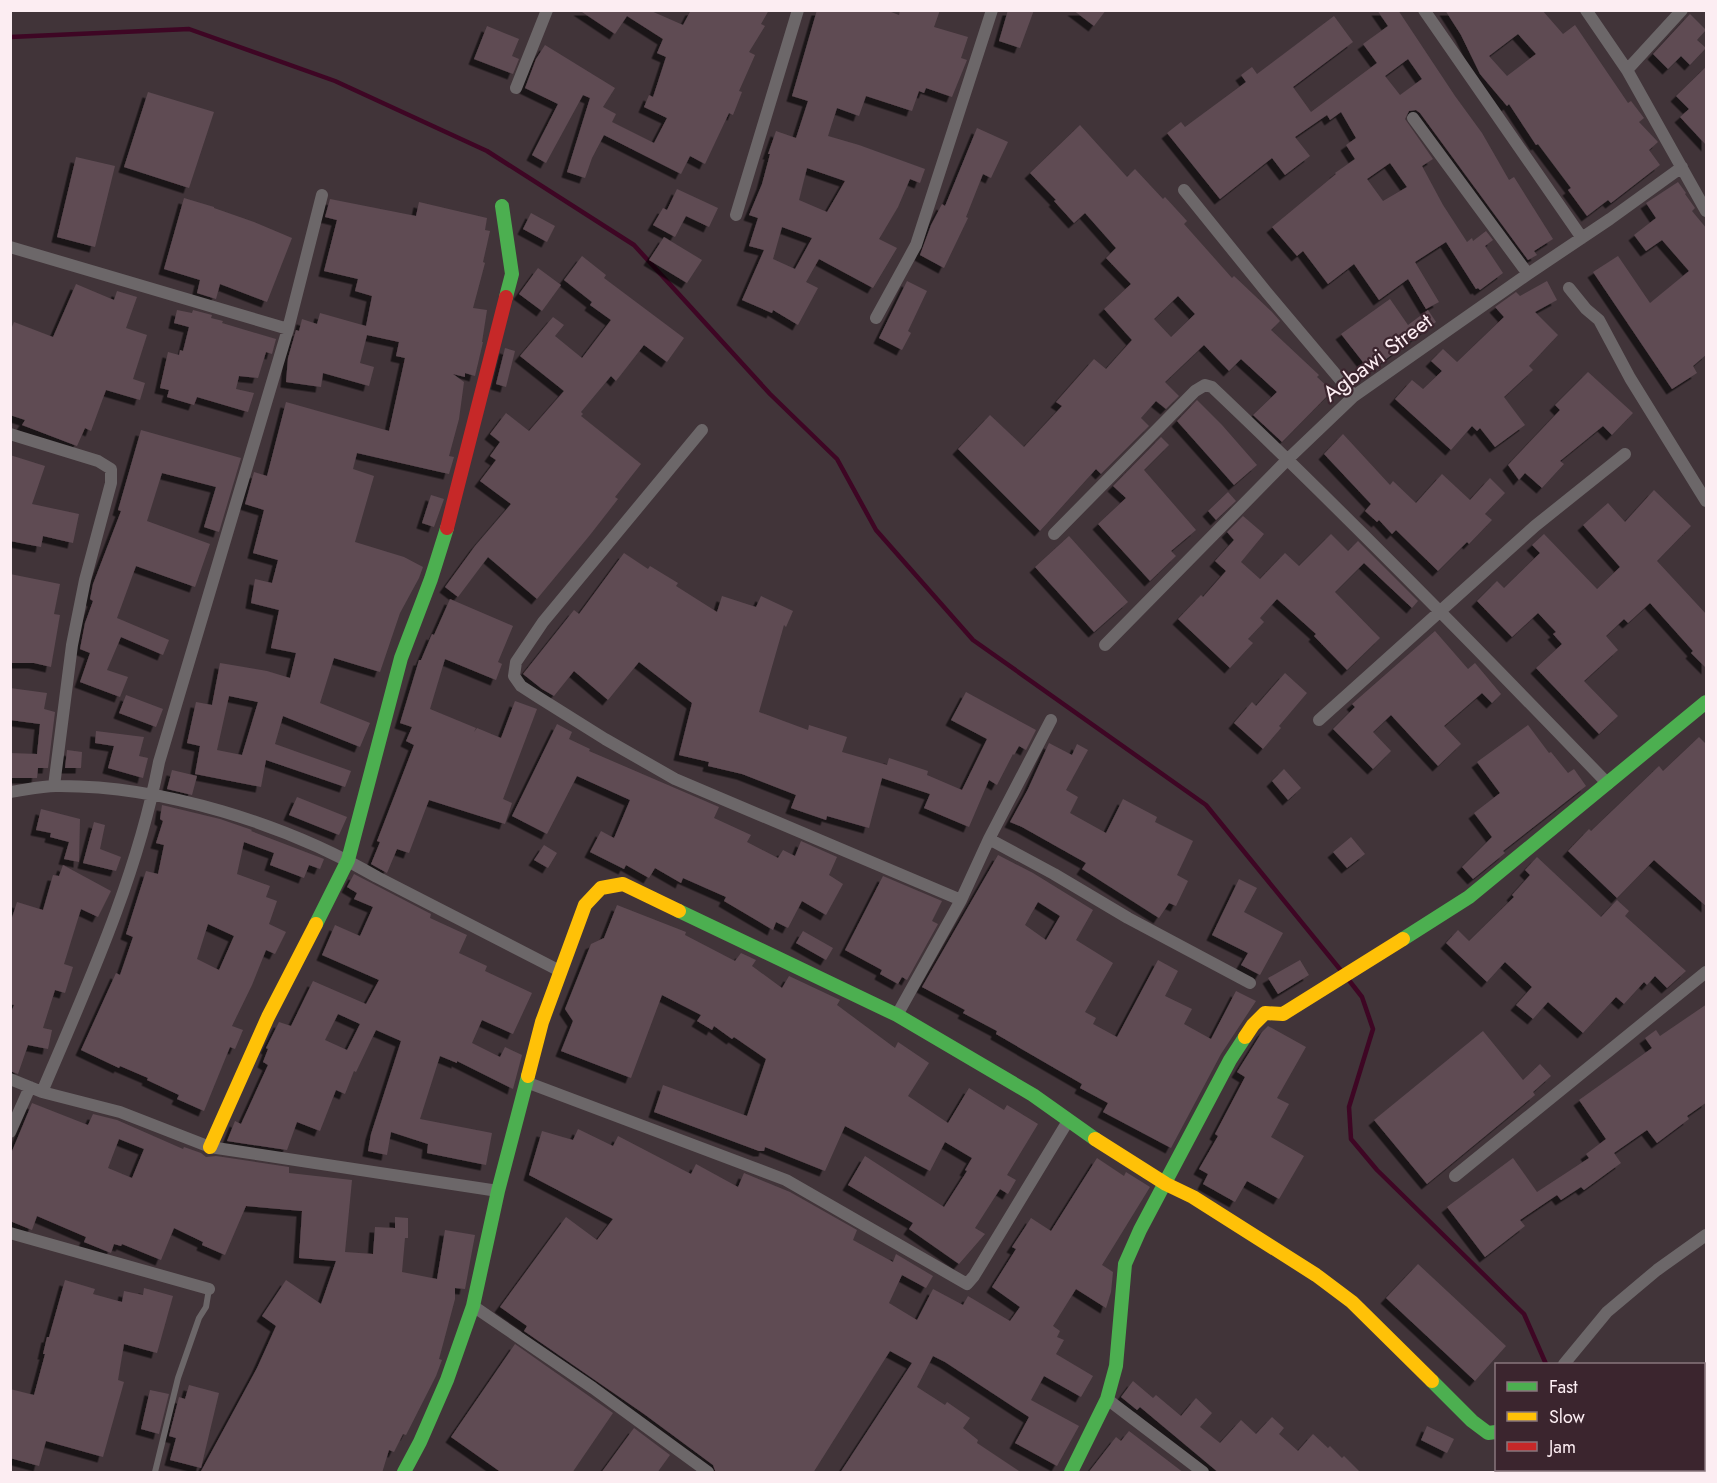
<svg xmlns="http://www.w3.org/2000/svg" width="1717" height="1483" font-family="Jost,sans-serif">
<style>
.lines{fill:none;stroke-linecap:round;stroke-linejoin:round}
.stream{stroke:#3e0624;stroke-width:4.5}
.building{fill:#5f4b53;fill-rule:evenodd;filter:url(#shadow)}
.lane{stroke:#6c6769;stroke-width:6}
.street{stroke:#6c6769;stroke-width:12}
.fast{stroke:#4caf50;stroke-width:14}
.slow{stroke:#ffc107;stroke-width:14}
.jam{stroke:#c62828;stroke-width:14}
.labels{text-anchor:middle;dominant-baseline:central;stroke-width:4.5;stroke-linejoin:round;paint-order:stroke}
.street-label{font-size:22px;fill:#fcedf2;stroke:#3b252e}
</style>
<defs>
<filter id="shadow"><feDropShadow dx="-5.5" dy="5.5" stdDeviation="0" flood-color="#0009"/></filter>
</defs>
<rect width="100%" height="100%" fill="#413439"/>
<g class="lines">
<path class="stream" d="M10 37 189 29 335 81 487 151 634 245 770 394 837 459 876 530 973 640 1206 805 1343 973
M1348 979 1362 997 1373 1029 1349 1107 1351 1139 1377 1170 1524 1314 1546 1364
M1590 1470 1592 1472"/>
</g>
<path class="building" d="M579 10H649L683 25 691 10H769L761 24 765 26 749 52 755 55 739 91 742 92 733 115 729 113 705 164 690 156 681 174 604 135 592 158 585 178 567 172 590 98 583 95 546 163 532 155 558 104 525 88 536 59 545 45 615 88 603 107 616 114 612 122 654 143 667 118 644 107 649 95 653 97 666 57 657 53 663 39 627 16 615 34Z
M817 10H886L899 15 900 10H940L934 27 968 37 961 58 967 60 952 97 926 88 924 93 919 91 912 111 866 96 859 116 837 108 828 136 859 145 925 169 920 183 910 179 898 207 879 239 897 248 873 288 819 259 806 282 818 288 798 325 773 310 772 313 742 300 764 250 749 246 758 218 749 215 762 184 770 154H768L776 131 796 138 808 101 792 96ZM807 168 845 181 827 212 799 200ZM782 227 812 238 795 269 773 259Z
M1008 10H1034L1020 48 999 41Z
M1073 10H1106L1094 26Z
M1377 10H1398L1455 96 1482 133 1509 180 1514 177 1553 239 1534 251 1537 255 1528 260 1420 113 1416 110 1409 111 1405 119 1433 159 1422 166 1443 205 1467 242 1472 238 1473 241 1486 231 1493 240 1485 246 1503 273 1480 290 1478 288 1476 289 1446 242 1415 262 1439 302 1426 309 1408 279 1379 300 1354 264 1328 284 1303 251 1297 256 1272 227 1336 174 1335 173 1355 159 1346 145 1356 138 1341 112 1330 120 1327 115 1295 137 1310 156 1285 175 1272 158 1220 199 1167 133 1181 122 1185 127 1246 82 1241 75 1252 67 1257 74 1334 16 1353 42 1293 87 1311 112 1377 63 1363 44 1388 26ZM1408 59 1422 79 1400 95 1385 76ZM1390 163 1407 187 1383 201 1367 179Z
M1445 10H1542L1563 34 1575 25 1628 103 1631 101 1644 118 1639 122 1658 142 1649 150 1660 165 1611 203 1608 200 1587 216 1568 190 1571 188 1538 144 1536 145 1509 104 1507 106 1480 74 1461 35ZM1518 34 1536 54 1507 76 1489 56Z
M1690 14 1706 30 1697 40 1706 48 1690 65 1681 56 1668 69 1653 54Z
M487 26 519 39 512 56 519 59 513 74 474 59Z
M1707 66V146L1680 117 1689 109 1676 96Z
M148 92 214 112 189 188 124 167Z
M1080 125 1127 177 1135 169 1163 199 1165 197 1187 221 1184 224 1232 278 1234 276 1272 312 1280 321 1271 330 1319 375 1317 377 1332 391 1282 442 1253 415 1277 392 1241 359 1229 371 1204 345 1165 382 1179 396 1166 409 1156 401 1141 418 1149 426 1101 474 1096 469 1040 531 958 449 990 415 1024 447 1062 406 1056 402 1094 359 1106 369 1132 340 1104 309 1131 284 1106 258 1116 248 1085 213 1074 223 1054 201 1056 200 1030 173ZM1178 296 1195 314 1171 337 1154 319Z
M977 128 1008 142 991 178 983 174 966 217 968 218 944 268 920 255 931 225 942 204 945 206Z
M76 157 115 166 95 247 57 237Z
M1678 182 1686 193 1685 194 1695 208 1692 211 1707 229V354L1693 366 1697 373 1672 389 1593 272 1618 256 1650 303 1689 271 1662 240 1646 251 1634 235 1656 218 1646 203Z
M677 189 718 208 709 227 686 216 675 237 653 225 663 208 667 210Z
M184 198 214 207V208L254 222 292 238 267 302 220 284 216 299 197 293 200 280 164 269Z
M330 199 416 216 419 202 487 218 485 230 490 231 483 262 485 263 473 308 487 310 482 342H483L475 376 465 373V377L453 374 464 382 459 419 449 456 454 457 449 474 357 453 353 469 374 476 355 542 404 557 423 567 419 578 400 613 380 672 334 658 320 703 370 723 360 747 283 716 275 744 351 771 345 787 266 760 261 787 195 774 200 746 187 743 196 702 212 705 220 663 267 671 290 678 296 653 271 648 279 610 251 603 255 579 272 583 278 560 253 553 264 510 245 504 254 472 267 476 286 402 389 431 405 358 396 356 399 342 367 335 360 363 374 367 369 386 323 373 321 387 286 382 288 358 296 330 299 331 302 319 317 324 320 313 366 326 372 296 355 291 358 279 324 271 337 220 325 217ZM229 696 258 702 242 755 217 750Z
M531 213 555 226 547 242 523 229Z
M664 237 702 260 687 283 649 260Z
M582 256 606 275 604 278 684 338 667 362 644 345 616 381 611 376 581 412 583 414 581 416 641 464 615 497 618 499 590 535 537 599 488 557 458 597 445 587 475 546 511 504 480 481 496 460 490 456 500 442 490 434 506 413 529 431 564 391 520 356 553 317 564 325 555 336 582 358 611 320 590 305 592 302 564 280Z
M538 268 561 285 542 311 519 294Z
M907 281 927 291 908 331 911 333 902 350 879 338Z
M1547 281 1557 300 1535 312 1558 335 1529 366 1533 370 1504 397 1525 425 1495 447 1480 428 1477 431 1472 426 1451 450 1395 399 1412 380 1423 389 1442 371 1431 361 1443 349 1457 362 1504 317 1495 307 1516 292 1520 296Z
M76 284 114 300 117 291 137 297 126 328 147 335 133 379 145 383 140 400 106 390 91 431 85 428 77 446 22 425 25 420 10 415V332L14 322 53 337Z
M1390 299 1408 325 1428 310 1436 322 1370 371 1341 334Z
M177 310 192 313 193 310 212 315 211 318 223 321 222 323 276 339 272 354 266 352 258 378 239 376 236 389 254 393 248 412 197 397 194 405 167 397 169 390 160 388 168 352 179 355 180 350 183 351 189 327 174 323Z
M505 348 515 351 506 387 496 384Z
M1588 372 1633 413 1612 435 1603 426 1560 461 1564 464 1542 488 1525 473 1519 480 1508 465 1560 410 1555 405Z
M1197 400 1222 425 1257 465 1234 485 1177 421Z
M141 430 241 458 219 532 204 527 216 487 162 473 147 521 210 544 195 587 136 566 117 618 169 640 163 655 121 637 107 670 128 677 120 697 80 682 90 653 80 649 85 623 93 601 90 599 93 584 121 511 118 510Z
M1343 434 1390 485 1393 481 1416 503 1442 474 1470 500 1490 478 1505 493 1485 514 1492 520 1469 544 1467 542 1438 571 1396 530 1392 534 1379 520 1377 522 1365 511 1371 504 1324 454Z
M1161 437 1169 445 1144 470 1196 530 1171 551 1176 556 1150 581 1098 524 1126 498 1113 486Z
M10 455 45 466 32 504 79 514 73 543 43 536 41 547 10 541Z
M1654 490 1691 526 1657 561 1707 615V669L1691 653 1693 651 1650 603 1628 623 1624 619 1606 636 1618 650 1584 681 1618 716 1599 734 1536 668 1562 644 1553 634 1556 632 1538 613 1512 637 1477 601 1497 581 1504 588 1540 553 1532 545 1544 534 1597 589 1620 567 1583 525 1608 503 1625 522Z
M1228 492 1236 501 1216 520 1208 511Z
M431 495 444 499 434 527 422 523Z
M1243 516 1264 534 1241 562 1260 579 1285 553 1299 566 1331 534 1348 551 1358 541 1418 601 1412 608 1364 563 1335 592 1380 638 1347 670 1314 636 1316 634 1277 599 1260 618 1264 622 1248 639 1253 643 1230 668 1178 619 1201 595 1203 597 1226 571 1215 561 1234 540 1227 532Z
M1069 536 1128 602 1094 632 1035 567Z
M624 553 648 569 650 566 678 583 676 586 717 612 722 596 756 607 761 596 793 611 786 627 784 625 759 712 808 730 809 725 847 737 842 752 887 765 889 758 928 771 927 775 962 790 987 739 951 720 966 692 1036 730 1026 750 1019 746 1014 755 1013 754 997 785 989 780 969 827 924 808 930 794 882 778 869 828 827 816 826 820 791 808 796 795 742 774 708 766 709 762 679 755 692 703 639 662 608 700 574 671 554 696 542 689 523 674 574 610 579 614Z
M10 574 60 584 54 614 60 615 51 667 34 663H10Z
M450 599 513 626 498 662 502 664 496 680 445 659 430 709 476 728 474 732 477 728 501 738 515 701 537 709 503 799 512 803 505 824 429 800 409 853 397 849 387 873 371 864 380 842 377 841 414 745 406 741 412 727 400 723 419 660H421L432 634 434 635Z
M1435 631 1468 669 1475 663 1501 694 1492 703 1482 693 1444 726 1461 744 1438 766 1391 715 1373 732 1391 751 1373 769 1333 729 1355 707 1352 704Z
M1285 673 1307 693 1279 726 1281 728 1263 749 1234 723 1252 702 1256 706Z
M10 688 47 693 44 709 55 712 48 768H38L37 778H10V753L37 754 40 724 10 720Z
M126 695 163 709 156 727 119 713Z
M557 724 572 732 569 739 590 749 589 751 719 807 714 818 751 835 747 842 778 858 783 850 795 856 801 841 837 857 829 875 843 884 826 915 802 901 788 928 776 922 773 930 724 901 726 897 683 878 681 883 655 868 649 878 626 865 624 869 590 852 601 831 614 838 630 800 577 776 547 834 512 816Z
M1528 725 1549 753 1551 752 1568 773 1574 769 1586 786 1503 851 1505 853 1473 879 1462 867 1492 837 1474 813 1500 793 1477 762Z
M96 731 144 737 139 756 148 758 143 778 108 768 114 746 95 743Z
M1699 737 1707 745V907L1654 860 1617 898 1568 851 1589 829 1591 831 1659 766 1663 771Z
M1049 743 1072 755 1077 744 1088 750 1066 790 1078 797 1070 813 1106 833 1123 799 1157 817 1155 822 1193 841 1177 875 1188 881 1176 906 1169 903 1159 918 1082 869 1086 863 1022 827 1010 822 1028 789Z
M67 750 82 752 81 768H65Z
M1284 769 1301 788 1288 800 1272 781Z
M172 770 197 776 192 795 167 789Z
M297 797 347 817 339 835 289 815Z
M162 805 220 819 252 830 251 831 324 859 320 869 309 865 304 878 270 865 274 853 244 842 237 874 270 886 266 897 277 901 269 924 286 932 275 954 266 950 252 985 232 1026 243 1030 235 1049 230 1047 204 1111 177 1099 179 1095 147 1080 148 1078 120 1066 119 1068 81 1050 116 973 120 975 133 937 126 934 146 871 158 874 164 845 156 843 163 821 160 819ZM208 924 234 936 219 970 197 959Z
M41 809 80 819 79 862 64 859 69 842 50 837 51 833 36 830Z
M94 822 105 825 100 849 121 857 116 871 83 863Z
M1351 837 1365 854 1347 868 1333 852Z
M544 845 557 853 548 868 534 860Z
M998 855 1033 873 1093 910 1076 940 1113 963 1085 1012 1096 1018 1093 1024 1117 1037 1158 960 1178 971 1165 996 1192 1009 1184 1024 1211 1039 1236 991 1256 1001 1221 1054 1171 1148 1103 1112 1108 1103 1080 1088 1082 1084 996 1034 997 1031 963 1013 965 1010 922 987ZM1038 902 1060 916 1046 940 1025 925Z
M1537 857 1601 917 1617 900 1629 911 1625 916 1686 971 1667 988 1655 976 1647 985 1644 982 1624 1004 1616 997 1583 1033 1548 1002 1533 1019 1516 1005 1532 987 1505 962 1487 982 1446 943 1458 930 1469 941 1514 897 1512 895 1530 875 1525 870Z
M63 865 111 891 98 917 81 909 64 964 73 967 65 993 55 990 43 1028 52 1030 48 1049 28 1045 18 1074 10 1071V1015L14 1005 10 1004V924L17 902 43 910 53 875 59 876Z
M354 874 431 914 430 918 467 935 459 953 487 966 485 971 532 993 513 1034 482 1020 472 1043 500 1057 505 1047 522 1055 513 1089 457 1061V1063L440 1056 420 1119 492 1133 486 1165 427 1153 428 1144 391 1132 387 1155 368 1151 371 1134 401 1041 376 1030 356 1072 354 1071 345 1094 336 1090 320 1131 297 1122 287 1150 227 1141 235 1121 241 1124 268 1065 263 1062 268 1049 266 1048 279 1022 291 1026 313 981 366 1004 379 980 322 955 335 925 360 936 373 907 354 899 357 893 347 887ZM338 1014 360 1024 347 1050 325 1040Z
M883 876 942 901 932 921 938 924 907 980 902 977 898 984 880 974 882 970 845 950Z
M1239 879 1257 888 1244 912 1283 933 1260 975 1241 965 1248 953 1212 935Z
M617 905 686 932 685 935 735 961 741 953 756 960 752 966 782 988 789 976 840 1000 837 1005 895 1048 898 1042 929 1063 908 1096 948 1123 969 1088 1004 1110 1007 1105 1038 1124 1007 1175 1016 1180 1008 1194 1000 1189 975 1228 985 1234 959 1264 909 1229 913 1223 848 1185 865 1156 944 1207 967 1171 965 1170 972 1158 945 1142 930 1171 845 1126 825 1171 765 1147 764 1151H759L654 1112 663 1085 747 1116 766 1059 734 1037 732 1039 714 1026 712 1030 697 1021 701 1015 662 995 631 1078 561 1051 573 1021 565 1009 591 944 604 938Z
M803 931 833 948 826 960 796 943Z
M1300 960 1309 975 1278 994 1268 978Z
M1707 1004V1102L1687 1116 1689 1119 1657 1143 1647 1130 1614 1153 1621 1163 1584 1190 1581 1187 1561 1200 1557 1195 1520 1220 1525 1226 1485 1257 1447 1207 1513 1158 1537 1192 1589 1158 1586 1154 1606 1139 1579 1100 1652 1048 1645 1038 1656 1030 1660 1036Z
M1268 1026 1306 1047 1277 1098 1289 1104 1271 1137 1304 1156 1279 1199 1247 1181 1235 1202 1203 1184 1208 1174 1199 1169 1218 1136 1215 1134 1245 1077 1237 1072 1262 1032Z
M1483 1031 1523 1080 1540 1064 1551 1076 1533 1092 1535 1095 1427 1184 1374 1120Z
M32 1103 88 1125 93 1114 117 1120 183 1149 184 1147 201 1153 206 1157 216 1156 289 1167V1173L352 1180 345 1252 373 1254 375 1227 395 1228V1217L408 1218V1238H405L402 1272 437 1279 445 1230 475 1235 465 1289 455 1288V1299L439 1359 442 1360 436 1376 406 1435 403 1434 394 1452 389 1450 382 1473H200L257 1368 276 1326 262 1316 286 1280 321 1304 336 1261 299 1258 302 1211 246 1206 225 1255 202 1245 203 1242 174 1228 161 1260 122 1244 121 1246 114 1244 111 1253 84 1242 86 1237 37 1216 32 1230 10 1221V1156ZM119 1139 144 1149 132 1178 108 1168Z
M578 1129 613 1146 618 1136 691 1174 696 1164 738 1187 744 1173 790 1192 857 1230 853 1240 893 1262 896 1254 933 1276 926 1288 902 1275 889 1303 917 1320 933 1289 963 1305 968 1296 1010 1321 1020 1307 992 1287 1016 1249 1012 1247 1031 1218 1051 1231 1097 1158 1124 1176 1126 1172 1150 1187 1102 1265 1113 1272 1111 1292 1106 1308 1076 1289 1053 1326 1060 1331 1057 1337 1064 1340 1056 1354 1093 1376 1081 1397 1044 1376 1031 1400 1079 1426 1057 1466 1015 1443 1029 1417 945 1362 933 1356 917 1387 945 1405 947 1402 970 1418 963 1428 978 1440 977 1443 1022 1473H840L912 1363 890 1351 813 1473H716L713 1465 644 1414 524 1331 527 1326 500 1307 566 1217 597 1240 613 1219 529 1175 542 1131 573 1140Z
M1418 1264 1506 1346 1475 1381 1386 1298Z
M65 1280 95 1289 93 1294 122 1302 124 1291 143 1295 144 1288 173 1296 157 1353 124 1344 118 1380 124 1382 103 1457 46 1441 39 1466 10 1458V1389L34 1395 45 1354H43L47 1337H49Z
M515 1344 613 1413 572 1473H502L451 1437Z
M1133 1381 1153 1398 1156 1395 1181 1416 1196 1398 1212 1413 1200 1427 1220 1443 1241 1420 1256 1434 1272 1417 1284 1428 1279 1434 1298 1451 1313 1434 1328 1448 1330 1446 1342 1458 1344 1456 1361 1473H1219L1140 1407 1137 1410 1121 1397Z
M189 1385 219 1393 201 1468 170 1460 176 1438 169 1436 179 1397 185 1399Z
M150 1390 169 1394 159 1434 141 1429Z
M1427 1426 1454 1439 1447 1453 1421 1440Z
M634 1428 670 1455 657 1473H601Z
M1129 1431 1184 1473H1088L1116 1437 1121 1441Z"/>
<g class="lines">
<path class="lane" d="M155 1472 178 1378 199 1318 206 1307 209 1289"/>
<path class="street" d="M1424 10 1582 238
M1586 10 1627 70 1706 211
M1627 70 1682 10
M516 88 547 10
M1413 118 1528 274
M1184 190 1268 294 1354 396
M736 215 798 10
M10 247 288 329
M1569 288 1586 309 1599 320 1630 378 1706 501
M876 318 916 245 992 10
M702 430 543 622 516 662 514 676 521 686 538 697 605 739 675 779 961 900
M10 434 98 461 111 469V483L85 580 72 645 54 786
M1054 534 1195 391 1205 385 1212 387C1348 516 1478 649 1608 784
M1105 645 1288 459 1354 396 1528 274 1610 219 1682 167
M1319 720 1535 526 1625 454
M10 792C25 790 41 786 56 786 162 785 286 824 377 877L560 971
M989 839 1054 874 1128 918 1250 983
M897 1015 961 900 989 839 1051 720
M10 1079 42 1092 120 1112 210 1147 498 1191
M526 1082 786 1180 967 1284 974 1276 1068 1121
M42 1092C88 984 137 877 159 762L288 329 322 195
M10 1132 30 1087
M1455 1176 1706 972
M10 1233 209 1289
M473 1306 593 1388 708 1472
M1564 1364 1607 1312 1657 1270 1706 1235
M1107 1399 1203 1472"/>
<path class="fast" d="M502 206 512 274 506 297
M679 911 897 1015 1033 1095 1095 1139
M316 924 348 860 401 658 431 579 447 528
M1403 939 1469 897 1706 702
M1432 1381 1472 1421 1488 1433 1496 1432
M404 1472 420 1442 447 1380 473 1306 498 1191 528 1076
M1071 1472 1107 1399 1116 1366 1125 1264 1140 1230 1230 1060 1245 1037"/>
<path class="slow" d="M1245 1037 1253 1025 1265 1013 1283 1014 1403 939
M528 1076 542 1022 585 905 601 888 623 884 679 911
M1095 1139 1166 1184 1193 1197 1316 1275 1352 1302 1432 1381
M210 1147 268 1017 316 924"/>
<path class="jam" d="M447 528 506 297"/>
</g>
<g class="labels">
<g class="street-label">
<text transform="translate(1377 357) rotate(-37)">Agbawi Street</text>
</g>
</g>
<rect width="1717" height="1483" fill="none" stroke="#fcedf2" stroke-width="24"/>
<rect x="1495" y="1363" width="210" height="108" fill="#3b252e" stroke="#88757c" stroke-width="1.5"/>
<rect x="1507" y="1382" width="30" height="9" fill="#4caf50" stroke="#88757c" stroke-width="1.5"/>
<text x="1549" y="1393" font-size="18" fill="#fcedf2">Fast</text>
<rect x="1507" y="1412" width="30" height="9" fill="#ffc107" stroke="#88757c" stroke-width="1.5"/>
<text x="1549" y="1423" font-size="18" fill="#fcedf2">Slow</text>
<rect x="1507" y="1442" width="30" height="9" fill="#c62828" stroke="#88757c" stroke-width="1.5"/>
<text x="1549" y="1453" font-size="18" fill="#fcedf2">Jam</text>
</svg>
